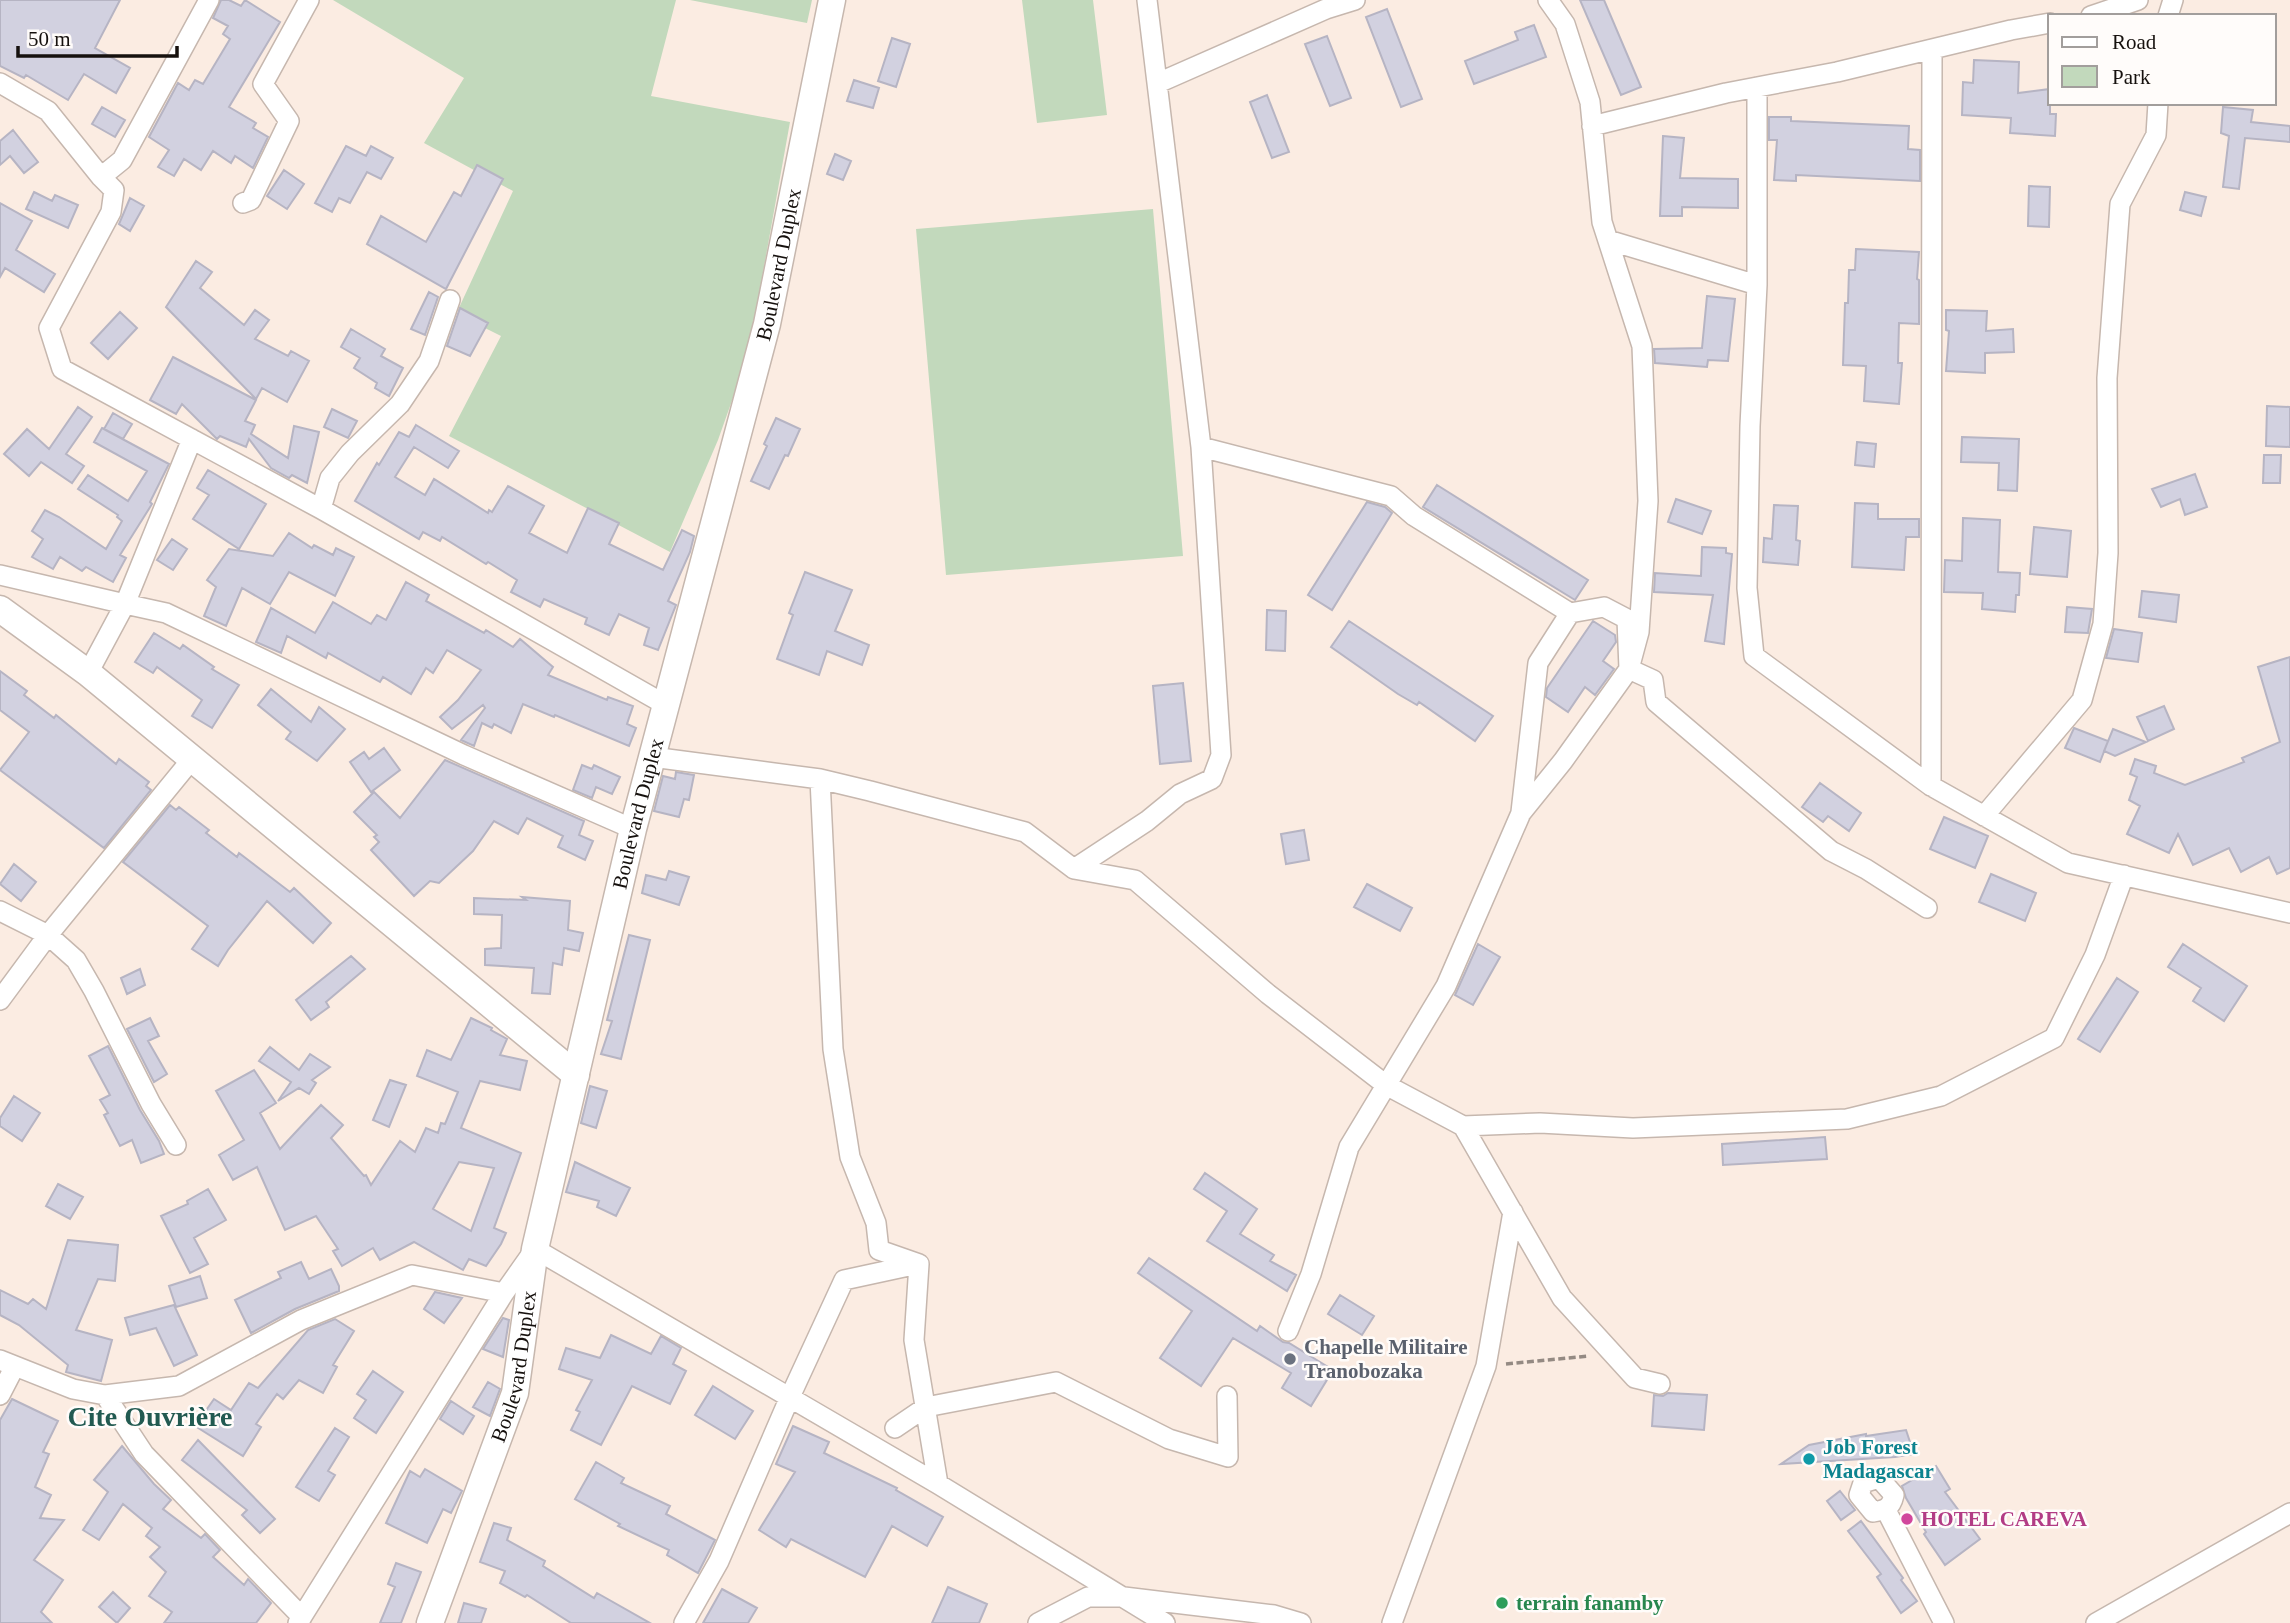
<svg xmlns="http://www.w3.org/2000/svg" width="2290" height="1623" font-family="'Times New Roman',serif">
<style>
.green{fill:#c2d9bc}
.building{fill:#d2d1e0;stroke:#b6b4c3;stroke-width:2;fill-rule:evenodd}
.lines{fill:none;stroke-linecap:round;stroke-linejoin:round}
.street-casing{stroke:#c6b7ae;stroke-width:22}
.secondary-casing{stroke:#c6b7ae;stroke-width:29}
.path{stroke:#948a83;stroke-width:3.5;stroke-dasharray:7 3.5;stroke-linecap:butt}
.street{stroke:#fff;stroke-width:19}
.secondary{stroke:#fff;stroke-width:26}
.worship-dot{fill:#6b7280;stroke:#fffcfa;stroke-width:2.5}
.culture-dot{fill:#0f9aa8;stroke:#fffcfa;stroke-width:2.5}
.hotel-dot{fill:#d1479c;stroke:#fffcfa;stroke-width:2.5}
.leisure-dot{fill:#2e9e5b;stroke:#fffcfa;stroke-width:2.5}
.labels{text-anchor:middle;dominant-baseline:central;stroke-width:5;stroke-linejoin:round;paint-order:stroke}
.street-label{font-size:21px;fill:#16110e;stroke:#fffcfa}
.worship-label{font-size:21px;font-weight:bold;fill:#5b616d;stroke:#fffcfa;text-anchor:start}
.culture-label{font-size:21px;font-weight:bold;fill:#0d838f;stroke:#fffcfa;text-anchor:start}
.hotel-label{font-size:21px;font-weight:bold;fill:#b23c85;stroke:#fffcfa;text-anchor:start}
.leisure-label{font-size:21px;font-weight:bold;fill:#27864d;stroke:#fffcfa;text-anchor:start}
.district-label{font-size:28px;font-weight:bold;fill:#225a51;stroke:#fffcfa}
</style>
<rect width="100%" height="100%" fill="#fbece2"/>
<path class="green" d="M333 0H676L651 96 790 122 755 317 740 378 718 440 670 552 449 436 501 336 465 318 458 310 513 191 424 143 464 78Z
M690 0H812L807 23Z
M1022 0H1093L1107 115 1037 123Z
M1153 209 1183 556 946 575 916 229Z"/>
<path class="building" d="M0 0H120L95 48 130 68 116 93 84 74 68 100 26 75 24 78 0 66Z
M221 0H229L241 6 245 0 280 22 229 107 256 123 253 128 268 137 253 168 235 156 231 163 213 151 201 170 184 159 174 176 158 167 169 150 149 137 178 83 189 90 195 80 203 84 230 39 223 34 228 26 213 18Z
M1580 0H1604L1641 87 1621 95Z
M1387 9 1422 99 1401 107 1366 17Z
M1534 25 1546 57 1474 84 1465 61 1518 40 1515 32Z
M1327 36 1351 98 1330 106 1305 44Z
M892 38 910 44 896 87 878 81Z
M1974 60 2019 62 2018 93 2050 89V114H2056L2055 136 2010 133 2011 118 1962 115 1963 82 1973 83Z
M854 80 879 88 873 108 847 101Z
M1267 95 1289 152 1272 158 1250 102Z
M102 107 125 120 115 137 92 124Z
M2223 107 2253 110 2251 122 2290 126V142L2245 138 2239 189 2223 187 2229 136 2221 133Z
M1769 117H1791V121L1909 126 1908 149 1920 150V181L1796 175V181L1774 180 1777 140H1769Z
M13 130 38 162 24 173 10 156 0 165V141Z
M1663 136 1684 138 1680 178 1738 179V208L1682 207V216H1660Z
M346 146 366 156 371 146 393 158 381 179 367 172 350 203 339 198 332 212 315 203Z
M835 154 851 161 843 180 827 174Z
M477 165 503 179 446 289 367 244 381 216 426 242 454 192 461 196Z
M284 170 304 184 287 209 267 196Z
M2029 186 2050 187 2049 227 2028 226Z
M34 192 52 201 55 195 78 205 68 228 26 209Z
M2185 192 2206 197 2201 216 2180 210Z
M130 198 144 206 130 231 119 224Z
M0 203 32 221 16 250 55 274 44 292 5 268 0 277Z
M1856 249 1919 252 1917 279 1919 280V324L1899 323 1898 363H1902L1899 404 1864 401 1866 366 1843 365 1845 303H1848L1849 270H1855Z
M196 261 212 272 200 288 244 325 255 310 269 320 255 339 288 356 291 351 309 361 287 402 262 388 256 399 166 307Z
M429 292 438 297 425 335 411 329Z
M1707 296 1735 299 1728 361 1708 360 1707 367 1655 363 1654 349 1702 348Z
M460 308 488 323 470 356 447 346Z
M1946 310 1987 311 1986 331 2013 329 2014 352 1985 353V373L1946 371 1949 331 1946 330Z
M120 312 137 328 108 359 91 343Z
M351 329 385 349 381 356 403 368 389 396 375 388 377 383 354 368 360 358 341 347Z
M173 357 256 400 245 421 255 425 251 434 288 458 294 426 319 432 307 483 292 475 289 478 271 468 249 439 246 447 220 436 217 439 182 404 176 414 150 400Z
M2267 406 2290 407V447L2266 446Z
M78 407 92 417 66 454 84 466 72 483 41 462 29 476 4 454 27 429 49 449Z
M332 409 357 421 348 438 324 427Z
M113 413 132 424 123 439 104 429Z
M776 418 800 429 788 456 785 455 769 489 751 481 767 446 764 444Z
M416 425 459 451 448 468 414 447 395 477 425 495 434 479 488 513 489 510 492 512 508 486 544 506 529 533 567 553 588 508 619 523 609 544 663 570 682 530 694 536 690 552 668 601 676 605 658 650 644 645 649 628 619 614 609 635 585 624 587 618 544 599 540 607 511 592 517 580 488 562 486 564 442 537 440 541 423 532 419 539 355 501 377 463 379 465 399 432 409 437Z
M102 428 169 464 150 502 152 504 120 555 126 558 113 582 86 567 82 571 60 557 53 569 32 557 43 539 32 531 45 510 59 517 106 549 122 521 117 517 118 515 78 489 88 475 128 501 147 471 94 442Z
M1962 437 2019 439 2017 491 1998 490 1999 463 1961 462Z
M1857 442 1876 444 1874 467 1855 465Z
M2264 455H2281L2280 483H2263Z
M208 470 266 504 239 549 193 519 209 495 197 488Z
M2195 474 2207 507 2185 515 2180 499 2161 507 2152 489Z
M1437 485 1588 580 1575 600 1423 507Z
M1676 499 1711 511 1702 534 1668 522Z
M1367 502 1385 507 1392 513 1332 610 1308 595Z
M1855 503 1878 504V519H1919V537H1906L1904 570 1852 567Z
M1774 505 1798 506 1796 540 1800 541 1798 565 1763 562 1764 538 1772 539Z
M1963 518 2000 520 1998 572 2020 573 2019 595H2016L2015 612 1982 609 1983 593 1944 592 1945 560 1962 561Z
M2034 527 2071 531 2067 577 2030 574Z
M289 533 312 548 314 545 333 555 336 548 354 557 335 596 289 572 270 604 242 588 226 626 204 616 216 587 207 580 229 549 273 556Z
M172 539 187 549 173 570 157 560Z
M1702 547 1726 548V553L1732 554 1724 644 1705 641 1713 595 1654 592 1655 573 1701 576Z
M805 572 852 590 835 631 869 645 862 665 827 651 819 675 777 659 793 615 789 613Z
M406 582 429 595 426 601 484 633 486 630 513 647 520 639 553 667 548 675 607 700 608 697 633 706 627 724 636 728 629 746 555 715 554 717 523 704 511 733 494 724 492 728 482 723 474 746 461 740 485 708 483 705 452 729 440 717 458 700 481 670 447 650 433 673 426 668 411 694 383 677 380 682 328 653 326 658 287 636 281 653 256 642 271 608 315 633 333 602 371 624 377 615 386 620Z
M2142 591 2179 595 2176 622 2139 617Z
M2067 607 2092 609 2088 633 2065 632Z
M1267 610 1286 611 1285 651 1266 650Z
M1349 621 1493 716 1475 741 1419 702 1417 705 1398 694 1331 647Z
M1593 621 1615 635 1616 642 1603 661 1614 669 1595 695 1585 687 1568 712 1546 697 1547 688Z
M2114 629 2142 633 2138 662 2106 658Z
M154 633 180 649 183 645 214 667 212 669 239 685 212 728 192 716 202 700 157 667 153 673 135 662Z
M2290 657V868L2277 874 2269 857 2241 872 2229 848 2193 865 2178 834 2169 853 2127 834 2140 806 2129 800 2137 777 2130 774 2135 759 2156 766 2154 773 2185 785 2244 762 2242 758 2280 742 2258 667Z
M0 671 27 691 24 695 54 718 56 715 116 764 119 759 149 782 146 786 151 790 104 848 0 770 29 732 0 710Z
M1183 683 1191 761 1160 764 1153 686Z
M271 689 311 722 319 707 345 729 317 761 286 739 291 732 258 705Z
M2164 706 2174 729 2148 741 2137 717Z
M2074 728 2108 741 2100 762 2065 748Z
M2113 729 2146 742 2115 756 2104 751Z
M384 748 400 770 371 792 350 762 364 752 369 759Z
M445 760 584 821 579 835 593 841 585 860 558 847 563 836 527 818 518 834 494 821 473 851 439 883 430 881 414 896 371 850 379 842 374 837 377 835 354 812 374 792 400 818Z
M582 765 592 769 594 765 620 777 612 794 596 787 592 798 573 790Z
M676 772 694 775 689 800 684 799 679 817 654 811 663 776 675 779Z
M1820 783 1861 813 1849 831 1828 816 1823 822 1802 807Z
M170 805 176 810 179 807 209 830 206 833 237 857 239 853 290 892 294 888 331 923 313 943 267 901 228 950 218 966 192 949 208 926 123 862Z
M1944 817 1988 836 1975 868 1930 849Z
M1304 830 1309 860 1286 864 1281 834Z
M14 864 36 882 21 901 0 884Z
M669 871 689 877 679 905 642 893 646 875 666 880Z
M1991 874 2036 893 2025 921 1979 902Z
M1367 884 1412 908 1400 931 1354 907Z
M522 897 570 901 568 930 583 933 579 951 564 948 562 965 553 963 550 994 532 993 534 968 485 965V949L501 948 502 915 474 914V898L526 900Z
M629 935 650 940 621 1059 601 1054 612 1021 607 1020Z
M1478 944 1500 957 1473 1005 1455 995Z
M2183 944 2247 986 2224 1021 2193 1001 2201 988 2168 967Z
M351 956 365 969 326 1002 329 1007 311 1020 296 1000Z
M140 969 145 985 127 994 121 978Z
M2117 978 2138 992 2100 1052 2078 1039Z
M150 1018 159 1036 148 1041 167 1074 154 1082 127 1029Z
M471 1018 492 1028 491 1030 507 1039 500 1055 527 1061 520 1090 480 1081 461 1128 521 1153 494 1228 506 1233 501 1244 486 1266 469 1259 463 1270 414 1242 380 1260 373 1248 342 1266 333 1251 338 1249 316 1216 285 1230 257 1167 233 1180 219 1155 244 1140 216 1091 254 1070 276 1103 260 1113 280 1149 321 1105 343 1125 331 1138 364 1176 366 1175 371 1185 400 1141 415 1152 426 1128 438 1133 441 1123 445 1124 458 1092 417 1076 427 1050 451 1060ZM459 1162 494 1168 471 1231 433 1209Z
M108 1046 140 1110 159 1141 164 1154 141 1163 132 1140 120 1146 104 1115 108 1113 100 1100 110 1095 89 1056Z
M270 1047 299 1070 310 1054 330 1067 312 1080 316 1083 309 1094 299 1088 278 1101 291 1082 259 1061Z
M390 1080 406 1085 389 1127 373 1120Z
M590 1086 607 1091 596 1128 581 1123Z
M14 1096 40 1113 22 1141 0 1126V1118Z
M1825 1137 1827 1159 1723 1165 1722 1144Z
M575 1162 630 1188 616 1216 597 1207 599 1201 566 1192Z
M1205 1173 1257 1209 1240 1234 1274 1255 1270 1261 1296 1275 1287 1291 1207 1241 1227 1211 1194 1189Z
M58 1184 83 1197 70 1219 46 1206Z
M208 1189 226 1220 194 1238 208 1264 190 1273 161 1216 188 1204 187 1201Z
M68 1240 118 1245 115 1281 98 1279 76 1330 112 1340 101 1381 66 1372 68 1365 19 1325 0 1315V1290L28 1304 33 1299 46 1309Z
M1149 1258 1257 1331 1260 1326 1283 1342 1289 1343 1333 1370 1311 1406 1282 1388 1291 1373 1233 1338 1201 1386 1160 1358 1192 1311 1138 1273Z
M301 1262 309 1279 331 1269 339 1286V1291L295 1309 251 1333 235 1300 281 1278 278 1272Z
M200 1276 207 1298 176 1307 169 1286Z
M435 1292 462 1298 444 1323 424 1309Z
M1340 1295 1374 1316 1362 1335 1328 1314Z
M174 1305 197 1355 174 1366 156 1328 130 1335 125 1318Z
M503 1318 509 1320 503 1357 483 1349Z
M335 1319 354 1331 333 1365 337 1367 323 1393 299 1380 283 1399 277 1394 256 1424 261 1427 243 1456 195 1426 214 1399 231 1410 249 1383 258 1388 308 1330Z
M611 1335 651 1354 661 1336 681 1348 673 1364 686 1371 670 1404 632 1386 601 1445 571 1430 580 1412 576 1410 592 1380 559 1369 566 1348 600 1358Z
M373 1371 403 1392 376 1433 354 1418 366 1400 357 1394Z
M488 1382 500 1389 490 1416 473 1407Z
M713 1386 753 1411 735 1439 695 1415Z
M1668 1393 1707 1395 1704 1430 1652 1426 1654 1395 1663 1396Z
M12 1399 58 1421 43 1452 49 1454 35 1487 51 1495 40 1518 64 1520 34 1560 63 1580 41 1612 52 1623H0V1420Z
M451 1401 474 1416 463 1434 440 1419Z
M793 1426 829 1442 824 1453 897 1488 896 1490 943 1517 927 1546 892 1526 865 1577 791 1539 786 1547 759 1530 795 1472 776 1464Z
M335 1428 349 1437 328 1471 335 1475 319 1501 296 1487Z
M1906 1430 1914 1454 1895 1457 1781 1464 1809 1445 1866 1434V1436Z
M198 1440 275 1519 260 1533 242 1515 247 1510 182 1460Z
M122 1446 154 1484 171 1500 163 1509 201 1538 205 1534 220 1550 213 1557 244 1585 248 1579 271 1603 256 1623H164L172 1612 149 1596 166 1572 150 1557 160 1547 146 1536 152 1528 123 1504 99 1540 83 1530 108 1492 94 1480Z
M596 1462 624 1478 621 1483 670 1506 666 1514 715 1540 698 1573 667 1555 669 1550 618 1526 620 1524 575 1499Z
M1936 1466 1950 1489 1945 1492 1980 1539 1945 1565 1924 1534 1926 1532 1906 1498 1902 1486Z
M425 1469 462 1491 451 1513 443 1509 427 1543 386 1523 410 1471 420 1477Z
M1840 1491 1855 1510 1841 1520 1827 1501Z
M1861 1521 1903 1578 1901 1580 1917 1601 1901 1613 1877 1577 1881 1574 1848 1531Z
M494 1523 511 1528 507 1540 545 1561 543 1566 594 1598 597 1593 650 1623H571L527 1595 525 1597 500 1583 505 1571 480 1562Z
M396 1563 421 1572 401 1623H380L395 1587 388 1584Z
M948 1587 987 1604 979 1623H932Z
M722 1589 757 1608 748 1623H703Z
M113 1592 130 1608 117 1623 99 1607Z
M464 1603 486 1609 481 1623H458Z"/>
<g class="lines">
<g class="street-casing">
<path id="street" d="M2091 16 2138 0
M2168 16 2173 0
M0 83 48 111 101 177 114 190 111 212 49 328 62 369 321 509 666 705
M1158 83 1326 9 1355 0
M1757 87V285L1750 426 1747 588 1754 656 1931 786 2068 863 2290 913
M1592 126 1726 93 1837 72 2011 30 2050 23
M101 177 122 160 209 0
M243 203 251 200 289 121 263 84 309 0
M1608 240 1757 285
M1201 447 1391 496 1414 516 1570 613 1604 607 1627 619 1629 669 1653 680 1656 702 1831 851 1866 869 1927 908
M321 509 330 478 350 453 400 404 429 361 450 300
M0 575 125 604 192 439
M88 673 125 604 166 613 464 755 633 829
M652 757 820 779 870 791 1025 832 1074 869 1135 880 1268 994 1386 1085 1463 1126 1562 1298 1635 1378 1660 1384
M820 779 833 1049 850 1157 876 1223 879 1250 919 1264 914 1340 938 1484
M1931 786 1932 49
M1521 812 1538 663 1570 613
M1984 816 2082 700 2103 624 2108 553 2107 378 2120 204 2156 135 2158 103
M1074 869 1147 821 1180 794 1212 779 1221 755 1201 447 1147 0
M0 911 48 935 76 960 94 991 151 1104 176 1145
M0 1000 48 935 192 759
M1463 1126 1540 1123 1633 1128 1847 1119 1941 1096 2054 1038 2095 955 2124 875
M1288 1331 1311 1274 1349 1147 1446 986 1521 813 1563 761 1629 669 1639 632 1648 501 1642 346 1602 222 1590 102 1565 24 1548 0
M0 1360 73 1389 105 1395 179 1386 301 1320 412 1275 504 1293
M0 1395 15 1366
M105 1395 144 1454 302 1617
M895 1428 926 1407 1056 1382 1169 1439 1228 1457 1227 1396
M1879 1478 1894 1495C1891 1508 1886 1510 1873 1512L1859 1495 1863 1483Z
M1886 1510 1944 1623
M298 1623 504 1293 535 1249 938 1484 1165 1623
M684 1623 719 1561 789 1399 844 1280 918 1264
M1038 1623 1088 1597H1124L1274 1615 1301 1623
M1392 1623 1486 1366 1513 1212
M2096 1623 2290 1513"/>
</g>
<g class="secondary-casing">
<g id="secondary">
<path d="M0 609 88 673 576 1075"/>
<path id="s1" d="M430 1623 515 1393 535 1249 633 829 767 324 832 0"/>
</g>
</g>
<path class="path" d="M1506 1364 1589 1356"/>
<use href="#street" class="street"/>
<use href="#secondary" class="secondary"/>
</g>
<circle class="worship-dot" cx="1290" cy="1359" r="7"/>
<circle class="culture-dot" cx="1809" cy="1459" r="7"/>
<circle class="hotel-dot" cx="1907" cy="1519" r="7"/>
<circle class="leisure-dot" cx="1502" cy="1603" r="7"/>
<g class="labels">
<g class="street-label">
<text stroke="none"><textPath href="#s1" startOffset="1405">Boulevard Duplex</textPath></text>
<text stroke="none"><textPath href="#s1" startOffset="838">Boulevard Duplex</textPath></text>
<text stroke="none"><textPath href="#s1" startOffset="271">Boulevard Duplex</textPath></text>
</g>
<g class="worship-label">
<text x="1304" y="1347">Chapelle Militaire<tspan x="1304" dy="24">Tranobozaka</tspan></text>
</g>
<g class="culture-label">
<text x="1823" y="1447">Job Forest<tspan x="1823" dy="24">Madagascar</tspan></text>
</g>
<g class="hotel-label">
<text x="1921" y="1519">HOTEL CAREVA</text>
</g>
<g class="leisure-label">
<text x="1516" y="1603">terrain fanamby</text>
</g>
<g class="district-label">
<text x="150" y="1416">Cite Ouvrière</text>
</g>
</g>
<rect x="2048" y="14" width="228" height="91" fill="#fffcfa" stroke="#a29e9c" stroke-width="2"/>
<rect x="2062" y="37" width="35" height="10" fill="#ffffff" stroke="#a29e9c" stroke-width="2"/>
<text x="2112" y="49" font-size="21" fill="#16110e">Road</text>
<rect x="2062" y="66" width="35" height="21" fill="#c2d9bc" stroke="#a29e9c" stroke-width="2"/>
<text x="2112" y="84" font-size="21" fill="#16110e">Park</text>
<path d="M18 46v10h159v-10" fill="none" stroke="#16110e" stroke-width="3.5"/>
<text x="28" y="46" font-size="21" fill="#16110e" stroke="#fffcfa" stroke-width="5" paint-order="stroke">50 m</text>
</svg>
